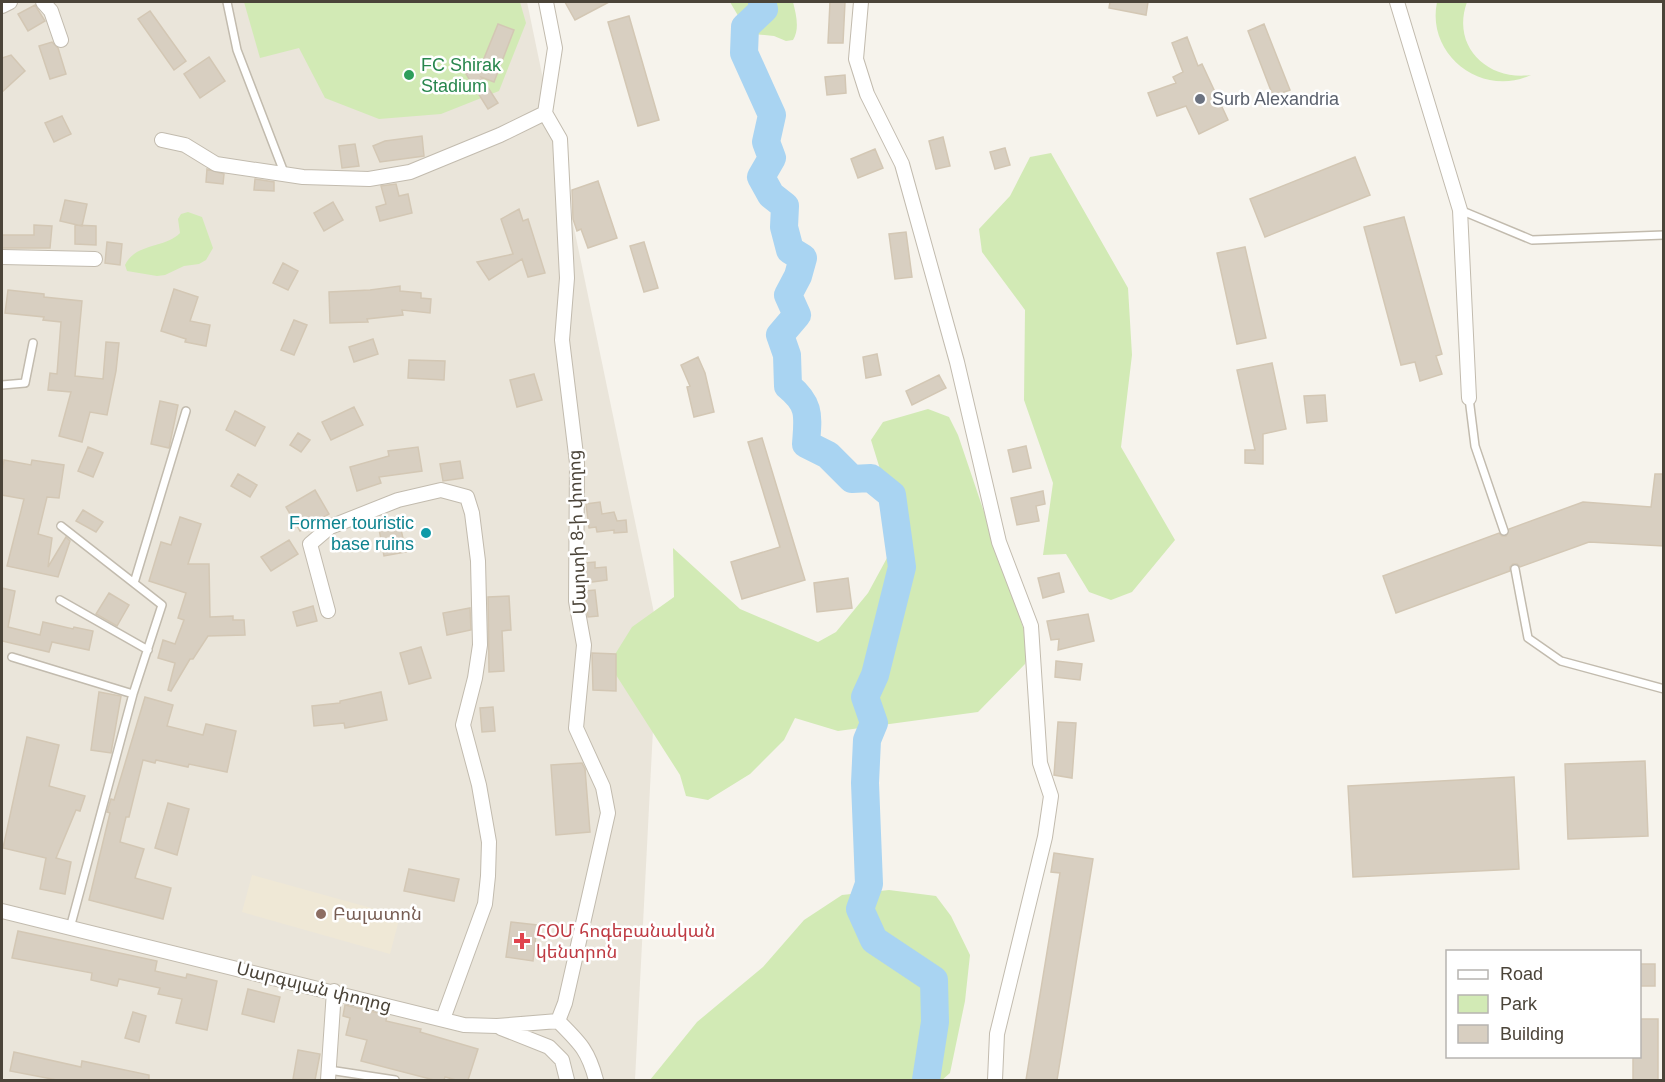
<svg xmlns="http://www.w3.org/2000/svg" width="1665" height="1082" font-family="Helvetica,'Noto Sans Armenian',sans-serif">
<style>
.residential{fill:#eae5da}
.education{fill:#efe8d6}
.green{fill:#d2eab5}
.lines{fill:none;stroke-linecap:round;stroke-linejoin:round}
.river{stroke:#a9d4f2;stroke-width:28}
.building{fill:#d8cfc1;stroke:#d3c7b4;stroke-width:1.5}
.lane-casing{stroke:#c2bbae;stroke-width:10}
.street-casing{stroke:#c2bbae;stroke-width:16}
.lane{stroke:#fff;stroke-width:7}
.street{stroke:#fff;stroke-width:14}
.leisure-dot{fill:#2e9e5b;stroke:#fff;stroke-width:2}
.worship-dot{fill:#6b7280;stroke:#fff;stroke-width:2}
.culture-dot{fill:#0f9aa8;stroke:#fff;stroke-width:2}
.education-dot{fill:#8d6e63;stroke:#fff;stroke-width:2}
.health-dot{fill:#e0444e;stroke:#fff;stroke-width:2}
.labels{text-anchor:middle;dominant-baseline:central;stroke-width:5;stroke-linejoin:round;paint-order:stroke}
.leisure-label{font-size:18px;fill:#27864d;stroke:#fff;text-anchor:start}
.worship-label{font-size:18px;fill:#5b616d;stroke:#fff;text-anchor:start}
.culture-label{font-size:18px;fill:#0d838f;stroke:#fff;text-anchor:end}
.street-label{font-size:18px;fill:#4b4439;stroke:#fff}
.education-label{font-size:18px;fill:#785e54;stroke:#fff;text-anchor:start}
.health-label{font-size:18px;fill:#be3a42;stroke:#fff;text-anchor:start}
</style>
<rect width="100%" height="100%" fill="#f6f3ec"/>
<path class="residential" d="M2 2H527L658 632 635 1080H2Z"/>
<path class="education" d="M252 875 400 916 390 954 242 912Z"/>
<path class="green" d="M244 2H520L526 23 499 91 441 114 379 119 325 98 299 48 260 58Z
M730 2H793C796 14 800 29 793 40L786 41 774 36 753 34 747 31Z
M1437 2H1467C1451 46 1487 81 1531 75 1482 98 1426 55 1437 2Z
M1051 153 1128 288 1132 355 1121 447 1175 540 1132 592 1111 600 1089 592 1066 554 1043 555 1053 483 1024 400 1025 310 982 252 979 229 1010 196 1030 157Z
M188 212 202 217 213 248 206 260 199 264 184 266 165 275 157 276 127 271 125 265C135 243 166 248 180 233L178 219 181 214Z
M928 409 949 417 958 435 1029 645 1025 664 978 712 838 731 795 718 784 740 750 774 708 800 686 796 680 775 609 664 632 627 674 597 673 548 740 609 818 642 836 632 868 593 900 534 871 440 883 422Z
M889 890 936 896 951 916 970 955 965 1001 950 1073 942 1080H650L697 1022 763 967 804 920 842 895Z"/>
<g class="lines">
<path class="river" d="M762 2 764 9 745 27 744 53 772 115 766 142 772 158 761 177 771 195 785 206 784 227 790 250 803 258 798 276 788 295 797 315 780 335 787 355 788 386C811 405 808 416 806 444L828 455 852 479 871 478 892 495 902 567 875 675 865 697 874 723 867 740 865 783 869 884 860 909 874 940 934 980 935 1022 926 1080"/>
</g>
<path class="building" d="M565 2H609L575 20Z
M830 2H845L843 43H828Z
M1110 2H1148L1146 15 1109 8Z
M35 5 45 21 28 31 18 14Z
M150 11 186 61 174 70 138 19Z
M629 16 659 120 638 126 608 22Z
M498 24 514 30 494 82 481 77 498 103 488 109 466 74 475 68 478 73Z
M1264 24 1290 90 1273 96 1248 31Z
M1187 37 1198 66 1202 64 1228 120 1199 134 1186 106 1157 116 1148 93 1176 83 1173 77 1183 72 1172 43Z
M52 42 58 48 66 74 50 79 39 46Z
M11 55 25 71 2 92V58Z
M209 57 225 81 200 98 184 74Z
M845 75 846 93 827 95 825 77Z
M62 116 71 134 54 142 45 123Z
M422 136 424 156 380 162 373 146 385 141Z
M943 137 950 166 936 169 929 141Z
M355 144 359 166 342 168 339 146Z
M1005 148 1010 165 995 169 990 152Z
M875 149 883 168 858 178 851 159Z
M1355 157 1370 195 1265 237 1250 199Z
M207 169 224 174 223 184 206 182Z
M255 179 274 182V191L254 190Z
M598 181 617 238 588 248 581 229 577 231 573 219 572 190Z
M396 184 399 196 408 194 412 213 380 221 376 207 386 204 381 186Z
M65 200 87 204 82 226 60 221Z
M333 202 343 220 324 231 314 213Z
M519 209 523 221 528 219 545 273 528 277 522 259 489 280 477 262 513 254 501 219Z
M1404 217 1442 354 1436 356 1442 374 1420 381 1415 362 1401 365 1364 227Z
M34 225 52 226 50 248H2V235H34Z
M75 225 96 226V245L75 244Z
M906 232 912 277 895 279 889 234Z
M107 242 122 244 120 265 105 263Z
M644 242 658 288 644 292 630 246Z
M1245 247 1266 338 1237 344 1217 253Z
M283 263 298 271 288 290 273 283Z
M400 286V291L421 293V298L431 299 430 313 402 310 403 315 367 319 368 322 330 323 329 292 370 290Z
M174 289 198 297 190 321 210 325 206 346 185 342 186 339 161 331Z
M8 290 44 294V297L82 301 75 376 103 379 106 342 119 343 116 371 107 415 90 412 82 442 59 436 71 392 48 390 50 373 57 374 61 322 43 320 44 317 5 313Z
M294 320 307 325 294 355 281 350Z
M373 339 378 354 354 362 349 347Z
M877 354 881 375 866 378 863 357Z
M698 357 705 373 714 412 694 417 687 387 690 386 681 365Z
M409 360 445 361 444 380 408 378Z
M1272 363 1286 429 1263 434V464L1245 463V450H1255L1237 370Z
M534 374 542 400 517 407 510 380Z
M939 375 946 388 912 405 906 391Z
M1325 395 1327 421 1307 423 1304 396Z
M160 401 178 405 169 448 151 444Z
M354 407 363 425 331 440 322 422Z
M235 411 265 427 255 446 226 430Z
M298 433 310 440 301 452 290 445Z
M762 438 805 580 742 599 731 562 780 547 748 442Z
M1026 446 1031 468 1013 472 1008 450Z
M88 447 103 453 93 477 78 471Z
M418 447 422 471 379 477 381 483 357 491 350 467 389 456 388 451Z
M4 460 31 465 32 460 64 465 59 498 47 497 38 534 52 538 48 567 66 537 70 541 58 577 7 566 24 499 2 495V472Z
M460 461 463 478 443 481 440 464Z
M238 474 257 485 250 497 231 486Z
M1655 474H1664V546L1589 542 1520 567 1517 564H1513L1510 567V571L1396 613 1383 576 1499 533 1502 536H1506L1509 529 1583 502 1651 507Z
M315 490 329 514 300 531 286 507Z
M1043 491 1045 504 1036 506 1039 521 1017 525 1011 498Z
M600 502 602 514 614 512 617 521 626 520 627 532 614 533V530L597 532 596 527 589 528 586 504Z
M83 510 103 522 96 532 76 521Z
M180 517 201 524 188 564H209L210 617 233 616V620H244L245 635 208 636 193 659H190L171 691 168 690 175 663 158 658 163 640 175 644 184 620 178 618 186 593 149 581 161 542 171 545Z
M400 525 406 552 384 556 379 529Z
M289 540 298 554 271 571 261 557Z
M595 562V568L606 567 607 580 585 583V563Z
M1059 573 1064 592 1043 598 1038 578Z
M848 578 852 608 817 612 814 583Z
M2 588 15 591 8 627 40 635 43 622 73 629 74 627 93 631 89 650 52 642 49 652 2 641Z
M595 590 598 616 588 617 585 591Z
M109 593 129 605 117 626 96 614Z
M509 596 511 630 502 631 504 671 489 672 488 597Z
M313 606 317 621 297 626 293 612Z
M470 608 471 630 447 635 443 613Z
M1088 614 1094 641 1058 650 1059 639 1051 640 1047 621Z
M421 647 431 678 409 684 400 653Z
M592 653 616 654V691L593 690Z
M1056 661 1082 664 1080 680 1055 677Z
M99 692 121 696 111 753 91 750Z
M381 692 387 720 345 728 344 723 314 726 312 706 340 703V701Z
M145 697 173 705 167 726 203 735 206 724 236 731 227 772 189 764 188 767 156 760 155 763 143 760 129 817H126L120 842 144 849 135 878 171 888 163 919 89 900 110 813 107 812 111 799 114 800Z
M493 707 495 731 482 732 480 708Z
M1058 722 1076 723 1072 778 1054 775Z
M27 737 59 745 49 786 85 796 80 811 76 810 56 858 71 862 65 894 40 889 46 858 3 848Z
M1645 761 1648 836 1568 839 1565 764Z
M582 763 585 769 590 832 556 835 551 765Z
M1514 777 1519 869 1353 877 1348 786Z
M168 803 189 809 177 855 155 848Z
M1054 853 1093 859 1057 1080H1026L1060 873 1051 872Z
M409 869 459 879 454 901 404 891Z
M511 922 537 925 533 961 506 957Z
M18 931 157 961 155 971 186 978 187 974 217 981 207 1030 176 1023 182 999 158 994 160 988 119 979 117 986 91 980 92 973 12 958Z
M1640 964H1655V986H1640Z
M248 989 280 997 274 1022 242 1014Z
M345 1005 387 1015 386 1021 421 1029 420 1032 478 1049 468 1080H456L445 1077 444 1080H434L361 1061 367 1040 346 1035 350 1018 343 1016Z
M133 1012 146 1016 139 1042 125 1038Z
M1640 1019H1658V1080H1633V1056H1640Z
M298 1050 320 1054 315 1080 293 1079Z
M14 1052 81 1067 82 1061 149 1075V1080H57L10 1071Z"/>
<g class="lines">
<g class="lane-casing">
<path id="lane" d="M227 2 237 50 285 175
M1460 210 1532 240 1664 235
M2 385 25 383 33 343
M1469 398 1475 446 1504 531
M61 526 162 605 133 694 70 928
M1515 569 1528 638 1561 661 1664 689
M134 583 186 411
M60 600 148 650
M12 657 133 694
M329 1070 395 1080"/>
</g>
<g class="street-casing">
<path id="street" d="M43 2 51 11 61 40
M546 2 555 48 545 113 560 139 567 278 562 340 577 463 576 601 584 645 576 728 603 787 608 813 565 1003 558 1021
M861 2 856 59 867 94 902 164 957 362 999 542 1031 626 1040 763 1051 796 1045 837 997 1034 995 1080
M1397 2 1460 210 1469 398
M2 6 10 2
M162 140 185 145 216 164 303 177 369 179 410 172 500 135 545 113
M2 257 95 259
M328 611 310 544 330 527 398 500 441 490 467 497 472 513 478 561 480 645 475 678 463 725 479 785 489 842 488 876 485 904 443 1019
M2 911 464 1025 497 1026 558 1021C580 1043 588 1050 596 1080
M501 1028 549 1047 562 1060 567 1080
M328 1080 334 991"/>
</g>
<use href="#lane" class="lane"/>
<use href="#street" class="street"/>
</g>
<circle class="leisure-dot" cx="409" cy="75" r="6"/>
<circle class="worship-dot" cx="1200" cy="99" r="6"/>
<circle class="culture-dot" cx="426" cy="533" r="6"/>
<circle class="education-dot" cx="321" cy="914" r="6"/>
<path class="health-dot" d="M519 932h6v6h6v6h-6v6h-6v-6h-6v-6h6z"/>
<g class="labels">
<g class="leisure-label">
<text x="421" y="65">FC Shirak<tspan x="421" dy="21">Stadium</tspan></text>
</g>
<g class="worship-label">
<text x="1212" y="99">Surb Alexandria</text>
</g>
<g class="culture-label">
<text x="414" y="523">Former touristic<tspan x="414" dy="21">base ruins</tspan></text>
</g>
<g class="street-label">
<text transform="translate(577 532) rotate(-92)">Մարտի 8-ի փողոց</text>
<text transform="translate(314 987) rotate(14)">Սարգսյան փողոց</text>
</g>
<g class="education-label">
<text x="333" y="914">Բալատոն</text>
</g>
<g class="health-label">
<text x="536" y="931">ՀՕՄ հոգեբանական<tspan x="536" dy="21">կենտրոն</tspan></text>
</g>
</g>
<rect width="1665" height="1082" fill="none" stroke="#4b4439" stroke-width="6"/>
<rect x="1446" y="950" width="195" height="108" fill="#ffffff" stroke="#b7b4b0" stroke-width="1.5"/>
<rect x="1458" y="970" width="30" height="9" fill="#ffffff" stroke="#b7b4b0" stroke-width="1.5"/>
<text x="1500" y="980" font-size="18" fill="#4b4439">Road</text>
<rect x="1458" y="995" width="30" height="18" fill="#d2eab5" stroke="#b7b4b0" stroke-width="1.5"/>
<text x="1500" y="1010" font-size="18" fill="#4b4439">Park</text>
<rect x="1458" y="1025" width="30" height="18" fill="#d8cfc1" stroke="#b7b4b0" stroke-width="1.5"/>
<text x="1500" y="1040" font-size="18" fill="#4b4439">Building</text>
</svg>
